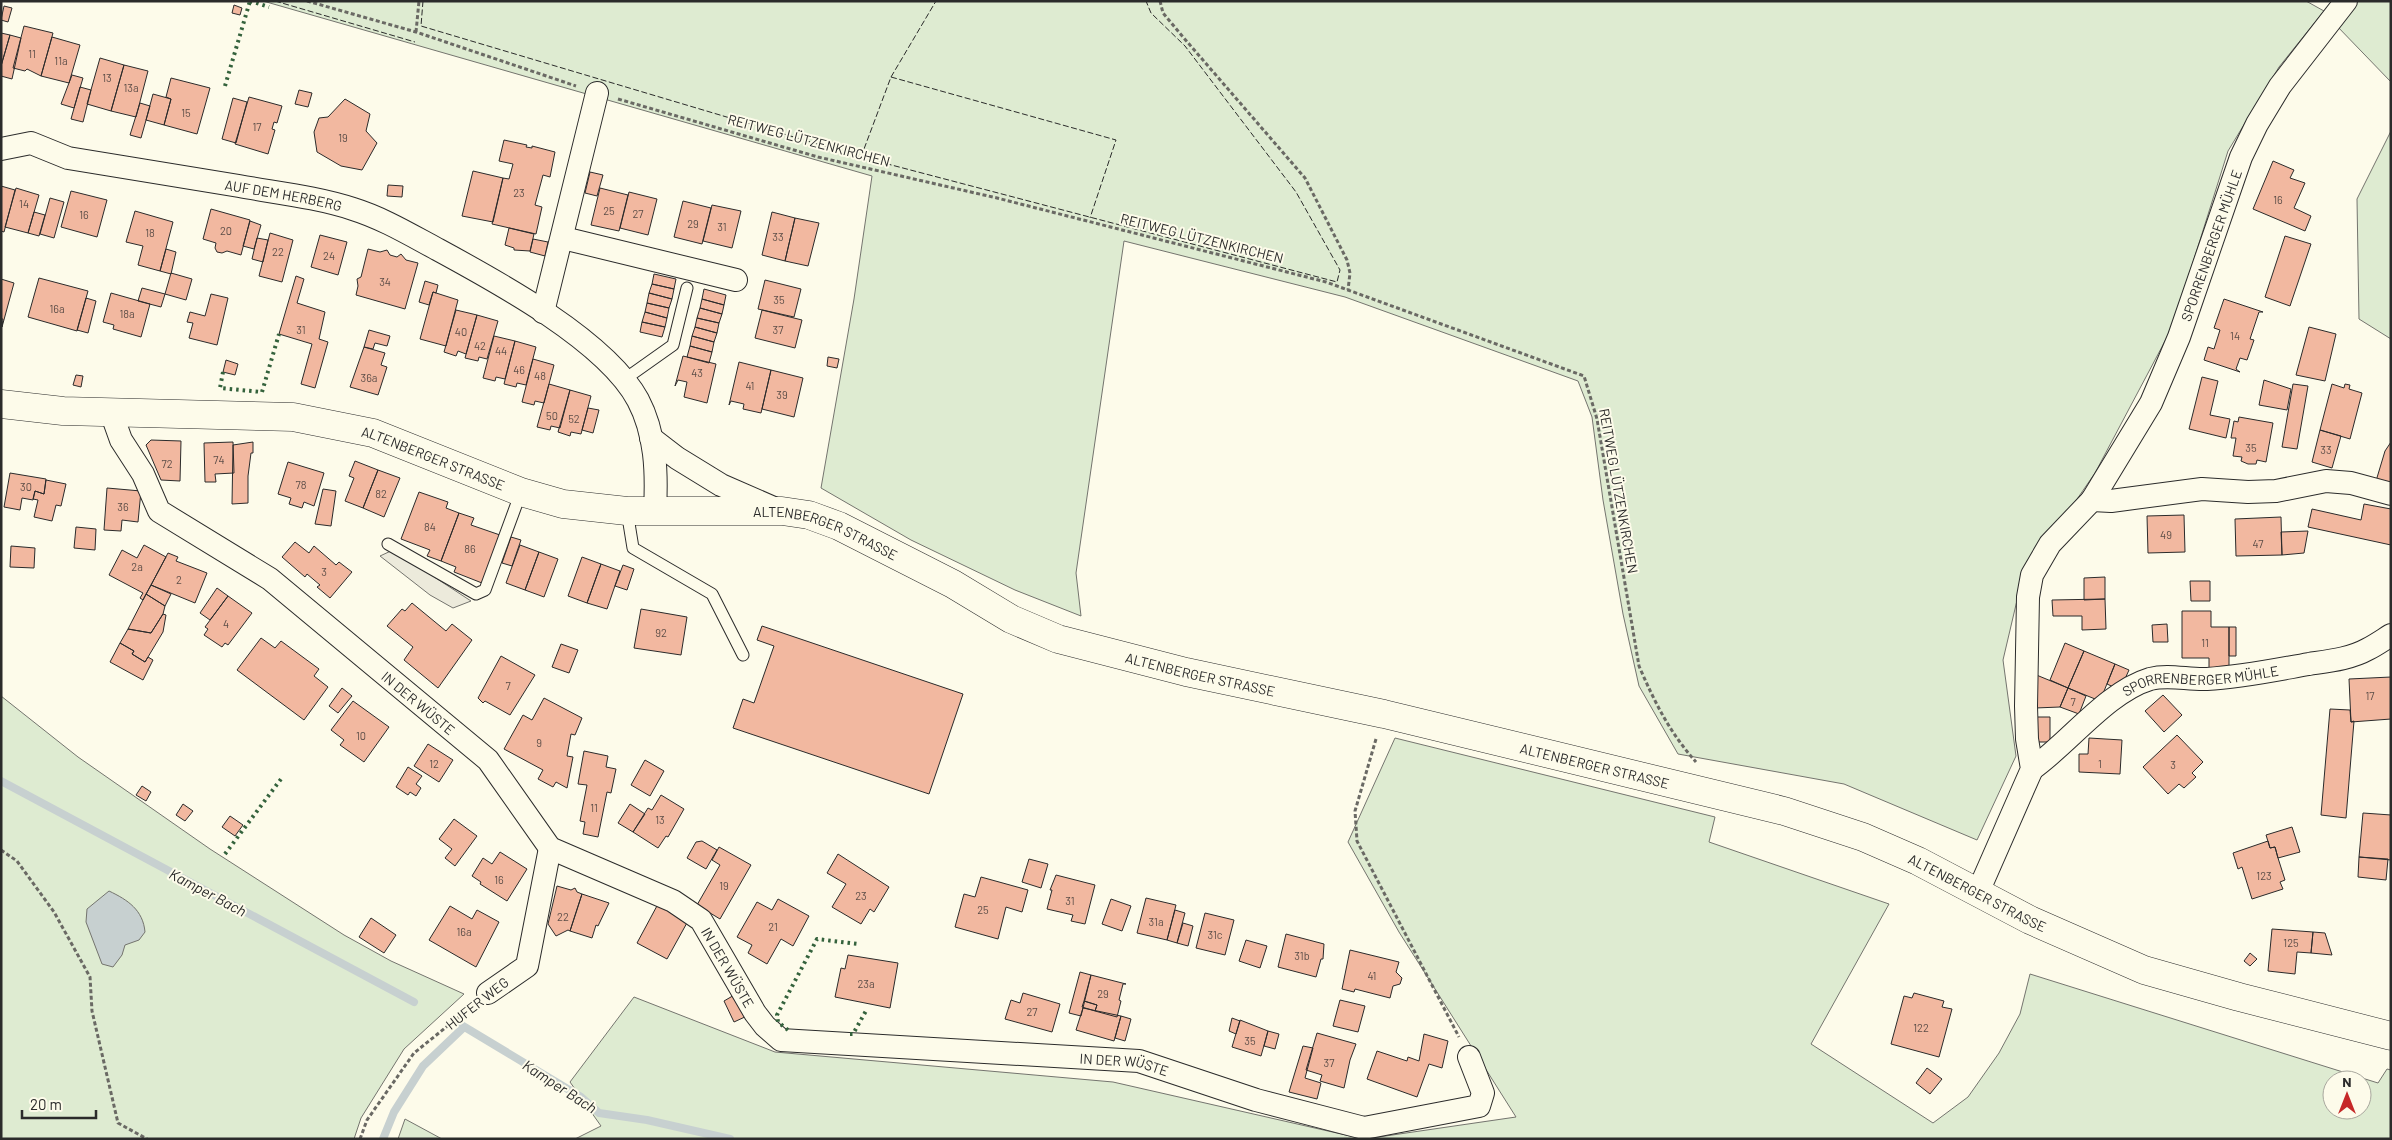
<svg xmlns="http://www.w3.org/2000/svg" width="2392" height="1140" font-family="Barlow,sans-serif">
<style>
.green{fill:#deebd1;stroke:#74746e;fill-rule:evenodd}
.parking{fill:#eceadb;stroke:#74746e}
.water{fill:#c7d0d0;stroke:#74746e}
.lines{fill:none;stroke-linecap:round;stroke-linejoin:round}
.stream{stroke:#c7d0d0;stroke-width:8}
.building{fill:#f2b8a0;stroke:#2b2b2b}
.lane-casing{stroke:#2b2b2b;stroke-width:13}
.street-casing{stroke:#2b2b2b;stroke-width:24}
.secondary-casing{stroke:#2b2b2b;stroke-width:29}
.path{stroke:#6a6964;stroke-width:3;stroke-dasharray:4 2.5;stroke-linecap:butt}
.lane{stroke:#fdfbea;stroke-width:11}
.street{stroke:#fdfbea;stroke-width:22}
.secondary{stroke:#fdfbea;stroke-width:28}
.hedge{stroke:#34623c;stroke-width:4;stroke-dasharray:2.5 4;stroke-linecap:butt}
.fence{stroke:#2b2b2b;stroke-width:1;stroke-dasharray:6 2.5;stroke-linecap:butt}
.labels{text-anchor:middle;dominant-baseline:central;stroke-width:4;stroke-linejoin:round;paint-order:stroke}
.number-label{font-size:11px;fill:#5d4e48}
.street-label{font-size:14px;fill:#2b2b2b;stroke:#fdfbea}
.water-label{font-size:15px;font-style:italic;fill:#2b2b2b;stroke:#fdfbea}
</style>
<rect width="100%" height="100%" fill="#fdfbea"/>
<path class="green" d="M263 1H2306L2324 11 2279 67 2228 151 2173 326 2095 473 2022 579 2003 660 2016 756 1977 840 1844 784 1678 754 1639 686 1623 614 1603 500 1592 417 1578 381 1345 297 1124 241 1076 573 1081 616 1015 590 911 540 821 488 854 299 872 176Z
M2354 1H2391V82L2335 24Z
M2391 131V339L2359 319 2357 199Z
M1 696 78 757 210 849 344 935 391 961 464 994 404 1049 361 1118 354 1139H1Z
M1395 738 1715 817 1709 842 1889 904 1811 1044 1933 1123 1968 1097 1999 1053 2020 1014 2030 974 2378 1083 2387 1069 2391 1070V1139H1365L1516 1117 1399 932 1348 842ZM2332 1080H2362V1110H2332Z
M634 997 775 1052 1113 1082 1363 1139H575L601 1126 570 1082Z
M405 1119 442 1139H398Z"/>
<path class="parking" d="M393 550 471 601 453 608 430 595 380 556Z"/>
<path class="water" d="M109 891C128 900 143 910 145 932L139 940 125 945 122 955 113 967 102 964 86 922 87 909Z"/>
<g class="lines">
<path class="stream" d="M1 781 414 1002
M458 1023 581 1097 599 1113 647 1120 730 1139
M383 1139 394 1112 423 1066 464 1027"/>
</g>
<path class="building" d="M234 5 242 8 240 15 232 13Z
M4 6 12 8 8 22 1 20Z
M24 26 53 33 41 76 27 69 25 71 13 68Z
M1 33 10 35 1 66Z
M10 35 21 38 12 79 1 76V66Z
M52 37 80 45 69 83 41 76Z
M100 58 124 65 111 111 87 104Z
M124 65 148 71 136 117 111 111Z
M72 75 83 78 74 108 61 104Z
M171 78 210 88 197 134 164 125 171 99 166 97Z
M80 87 91 90 83 122 71 119Z
M299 90 312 93 308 107 295 104Z
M153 94 171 99 164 125 146 120Z
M249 97 282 106 277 123 274 122 272 129 275 130 268 154 235 144Z
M233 98 247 102 236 143 222 139Z
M345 99 370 114 366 131 377 143 362 170 341 166 317 152 314 132 319 118 328 117Z
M140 103 150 106 141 138 130 135Z
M504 140 527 145 526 147 532 148V146L555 152 550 177 543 175 535 205 542 207 536 234 492 224 503 178 509 179 513 164 499 161Z
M2273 161 2294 170 2290 178 2305 183 2294 208 2311 216 2305 231 2253 209Z
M473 171 503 178 493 222 462 216Z
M590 172 603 175 597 196 585 193Z
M388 185 403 186 402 197 387 196Z
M1 186 15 190 4 232 1 231Z
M16 188 39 195 28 233 5 227Z
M600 188 628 195 619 231 591 225Z
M71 191 107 200 97 237 61 227Z
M629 192 657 199 648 235 620 228Z
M50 198 64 202 54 238 40 234Z
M683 201 711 208 702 244 674 237Z
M712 205 741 211 732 248 703 241Z
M211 209 250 220 241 255 227 251 222 253 217 252 215 248 216 243 203 239Z
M135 211 173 222 160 271 138 265 143 246 126 242Z
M34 212 45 215 39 236 28 233Z
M772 212 795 218 785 261 762 255Z
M795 218 819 223 808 266 785 261Z
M250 221 261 225 254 249 243 246Z
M509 228 534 234 530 251 514 250V248L505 245Z
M270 233 293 240 282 282 259 276Z
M320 235 347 242 338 275 311 267Z
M2285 236 2311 244 2290 306 2265 297Z
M257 238 268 240 263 262 252 259Z
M533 239 548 242 545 256 530 252Z
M166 249 176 252 171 274 160 271Z
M368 249 380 252 387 250 390 255 397 257 401 254 406 260 418 263 405 309 356 295 358 286 357 279 361 277Z
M171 273 192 279 186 300 165 294Z
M654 274 676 279 674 289 652 284Z
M296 276 304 279 297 303 325 312 319 339 328 342 315 388 301 384 312 344 279 334Z
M39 278 88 291 77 331 28 317Z
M1 279 14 283 2 327 3 319H1Z
M765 280 801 289 794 317 758 309Z
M425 281 438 285 436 293 433 292 429 305 419 302Z
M652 284 674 289 672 299 649 293Z
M142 288 165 294 161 307 138 301Z
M704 289 726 295 724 305 702 299Z
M433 292 458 300 446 346 420 339Z
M111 293 150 304 141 337 113 329 114 325 103 322Z
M649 293 672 299 669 308 647 303Z
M211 294 228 298 217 345 189 338 193 323 187 322 190 312 205 316Z
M86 298 96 301 88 333 77 330Z
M702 299 724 305 722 314 700 308Z
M2224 299 2263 312H2259L2250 339 2254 340 2247 360 2240 358 2236 369 2240 372 2204 360 2208 347 2214 349 2220 330 2214 328Z
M647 303 669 308 667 318 645 312Z
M700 308 722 314 719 323 697 318Z
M456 310 477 315 466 354 458 351 456 356 444 352Z
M762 310 802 320 795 348 755 338Z
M645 312 667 318 665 327 642 322Z
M477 315 498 321 487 359 479 357 478 361 465 358Z
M697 318 719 323 717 333 695 327Z
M642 322 665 327 662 337 640 332Z
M695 327 717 333 714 342 692 336Z
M2309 327 2336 334 2325 381 2296 375Z
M369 330 390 336 387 346 375 343 373 349 364 347Z
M494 336 515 341 505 379 496 377 495 381 483 378Z
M692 336 714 342 712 352 690 346Z
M515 341 536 347 526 385 517 383 516 387 504 384Z
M690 346 712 352 709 363 687 357Z
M364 347 385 353 381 365 387 367 378 395 350 387Z
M683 356 716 364 707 403 684 397 687 382 678 380 675 386Z
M828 357 839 359 837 368 827 366Z
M533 359 554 365 544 403 535 401 534 405 522 402Z
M226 360 238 364 235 375 223 372Z
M739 362 771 370 761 413 743 409 744 404 731 401 729 405Z
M771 370 803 378 794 417 762 409Z
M76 375 83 376 81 387 73 385Z
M2202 377 2218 381 2210 415 2230 419 2226 438 2189 429Z
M2264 380 2291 389 2287 410 2259 405Z
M549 384 570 390 560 428 551 426 550 430 537 427Z
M2293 384 2308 386 2297 449 2282 447Z
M2332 384 2344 388 2345 384 2350 385 2349 389 2362 393 2350 439 2320 430Z
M570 390 591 396 581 434 571 432 570 436 558 432Z
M588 408 599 410 593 433 582 430Z
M2239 417 2273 423 2266 462 2257 460 2256 464H2248L2241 461 2242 457 2233 456 2236 438H2231L2234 421 2238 422Z
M2320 430 2341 436 2332 468 2312 462Z
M151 440 181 441 180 481 161 480 146 445Z
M233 442 234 473 215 474 216 482H205L204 443Z
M253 442V453H251L248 476V503L232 504 233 445Z
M2391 442V485L2376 481 2385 451Z
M355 461 378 470 363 508 345 501 354 478 349 476Z
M288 462 324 473 314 506 304 502 302 508 289 504 291 498 278 494Z
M378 470 400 478 384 517 363 508Z
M10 473 46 479 44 494 35 491 33 500 22 498 20 510 4 507Z
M46 480 66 484 61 506 56 505 52 521 34 517 38 500 33 499 35 491 44 494Z
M107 488 141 491 138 522 122 520 121 531 104 530Z
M323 489 336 491 331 526 315 524Z
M419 492 448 502 446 508 459 513 441 561 427 556 430 550 401 539Z
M2364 504 2391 509V545L2308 527 2312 509 2361 520Z
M459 513 474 518 471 525 500 535 482 583 454 572 456 567 441 561Z
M2184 515 2185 552 2148 553 2147 516Z
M2281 517 2282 555 2236 556 2235 519Z
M76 527 96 529 95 550 74 548Z
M2308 531 2304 553 2282 555 2281 532Z
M511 537 521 540 512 566 502 563Z
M295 542 309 553 314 546 336 565 339 562 352 572 330 598 317 587 320 585 307 574 305 577 282 557Z
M144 545 166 557 143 600 140 598 143 593 109 575 122 550 137 558Z
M520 545 539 552 525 590 506 583Z
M11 546 35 548 34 568 10 567Z
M539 552 558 559 544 597 525 590Z
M168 553 178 557 176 561 207 573 195 603 151 585Z
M582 557 601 564 587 603 568 596Z
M601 564 620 571 607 609 587 603Z
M623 565 634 569 627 590 615 586Z
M2105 577V599L2084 600V578Z
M2190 581H2210V601H2191Z
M151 585 171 594 165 606 146 594Z
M217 588 228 596 210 620 200 613Z
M146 594 165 606 163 614 151 633 128 629Z
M228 596 252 613 228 645 225 643 222 647 204 635 208 629 205 627Z
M2105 599 2106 629 2082 630V616H2053L2052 600Z
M412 603 446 631 452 624 472 640 438 688 404 660 413 647 387 626 402 609 405 611Z
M641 609 687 617 681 655 634 648Z
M2182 611H2211V627H2229V670H2209V658H2182Z
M163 614 166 615 163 632 145 662 132 654 134 651 120 643 128 629 151 633Z
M2167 624 2168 642H2153L2152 625Z
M762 626 963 694 929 794 733 728 743 699 754 703 774 646 757 640Z
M2229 627H2236V656H2229Z
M261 638 275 648 281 641 319 669 314 676 328 687 304 720 237 670Z
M120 643 134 651 132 654 145 662 148 657 153 660 143 680 110 662Z
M2065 643 2084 651 2068 688 2050 680Z
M561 644 578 650 569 673 552 667Z
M2084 651 2115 664 2100 701 2068 688Z
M501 656 535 675 510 715 485 701 483 703 478 698Z
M2115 664 2129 670 2120 690 2107 684Z
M2034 674 2068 688 2060 707 2035 708Z
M2391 677V719L2351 722 2349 679Z
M342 688 352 696 338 713 329 706Z
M2068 688 2086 696 2079 714 2060 707Z
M2163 695 2182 715 2164 732 2145 711Z
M544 698 582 718 575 735 571 734 567 756 573 757 567 788 556 782 553 787 538 779 543 770 504 749 523 715 532 720Z
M353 701 389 727 364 762 340 745 344 740 331 730Z
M2330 709 2350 710 2351 722 2354 721 2346 818 2321 815Z
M2034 717H2050V742H2034Z
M2177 735 2203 762 2192 773 2196 777 2184 788 2179 784 2168 794 2143 767Z
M2089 738 2122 740 2120 774 2079 772V754H2088Z
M428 744 453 760 439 782 414 766Z
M584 751 608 756 606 767 616 769 611 793 607 792 598 837 583 834 585 822 580 821 587 785 578 784Z
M645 760 664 771 650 796 631 785Z
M408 767 422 776 416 784 421 788 416 796 410 792 408 795 396 787Z
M142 786 151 792 146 801 136 795Z
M661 795 684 809 668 837 666 836 658 848 633 832 648 808 652 810Z
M183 804 193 811 185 821 176 815Z
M630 804 645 814 633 832 618 823Z
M2363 813 2391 815V860L2359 857Z
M230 816 243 825 235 836 222 827Z
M454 819 477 836 455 866 445 858 452 849 439 839Z
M2292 827 2300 852 2278 858 2275 847 2270 848 2266 835Z
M702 841 717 850 706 869 687 858 696 842Z
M2268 841 2270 848 2275 847 2278 858 2285 880 2280 882 2283 889 2252 899 2242 867 2238 869 2233 853Z
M719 847 751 865 720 919 697 905 720 865 712 860Z
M500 852 527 869 507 901 480 884 481 882 472 876 483 858 492 864Z
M838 854 889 887 874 912 870 909 861 924 832 907 846 884 827 873Z
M2359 857 2388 859 2386 880 2358 877Z
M1029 859 1048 864 1041 888 1022 882Z
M1056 875 1095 885 1085 924 1071 921 1073 915 1047 909 1052 890H1050Z
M981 877 1028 890 1022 912 1006 907 998 939 955 927 964 894 975 897Z
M557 886 571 890 575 888 577 892 582 894 570 931 568 930 556 936 548 924Z
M582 894 609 903 598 926 596 925 592 938 570 931Z
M1146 898 1176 905 1167 940 1137 933Z
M778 899 809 916 793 946 781 939 767 964 748 953 752 945 737 937 757 902 772 910Z
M1111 899 1131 906 1122 931 1102 924Z
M658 904 688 921 667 959 637 943Z
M450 906 472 919 477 910 499 922 476 967 429 940Z
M1175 910 1185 913 1177 943 1167 940Z
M1205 913 1234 920 1225 955 1196 948Z
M371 918 396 935 384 953 359 937Z
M1183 923 1193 926 1188 946 1177 943Z
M2272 929 2313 932 2311 953 2297 952 2295 974 2268 971Z
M2313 932 2325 933 2332 955 2311 953Z
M1286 934 1324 944 1323 959H1321L1316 977 1278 967Z
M1246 940 1267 946 1260 968 1239 961Z
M1350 950 1399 962 1396 972 1402 978 1400 984 1393 986 1390 998 1355 989 1354 992 1342 989Z
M2250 953 2257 959 2250 966 2244 961Z
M848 955 898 963 890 1008 835 997 841 968 845 969Z
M1080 972 1091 975 1081 1016 1069 1013Z
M1091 975 1126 984H1123L1119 1000 1121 1001 1117 1017 1095 1011 1097 1005 1084 1001Z
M1023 993 1060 1004 1052 1032 1005 1019 1011 1000 1020 1003Z
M1914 993 1944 1001 1942 1007 1952 1009 1939 1057 1891 1044 1904 996 1912 998Z
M736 994 747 1016 734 1022 724 1001Z
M1340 1000 1365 1006 1358 1032 1333 1026Z
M1084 1001 1097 1005 1095 1011 1082 1007Z
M1083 1008 1121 1016 1114 1041 1076 1030Z
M1121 1016 1131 1019 1125 1041 1115 1038Z
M1232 1018 1240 1021 1236 1034 1229 1031Z
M1240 1020 1268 1031 1261 1056 1232 1047Z
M1268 1031 1279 1034 1275 1049 1264 1046Z
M1317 1033 1356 1044 1350 1060 1344 1088 1320 1081 1322 1075 1306 1070Z
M1424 1034 1448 1041 1442 1068 1429 1064 1417 1097 1367 1079 1377 1051 1407 1061 1408 1057 1419 1061Z
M1303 1046 1313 1048 1305 1078 1321 1083 1317 1099 1289 1092Z
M1927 1068 1942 1079 1930 1094 1916 1083Z"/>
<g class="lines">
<g class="lane-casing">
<path id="lane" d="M625 379 673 345 687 288
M627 511 633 548 712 594 743 655
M388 544 476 594 485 590 521 492"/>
</g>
<g class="street-casing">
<g id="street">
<path id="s1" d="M1 149 31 143 68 158C125 167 182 177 239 186 277 193 316 197 353 209 382 218 409 234 435 248 494 280 606 340 638 400 656 434 657 473 655 510"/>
<path d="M563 238 736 280"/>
<path d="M543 312 597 93"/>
<path id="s2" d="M111 412 121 440 143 474 159 511 270 579 488 760 550 848 673 901 701 920 755 1013 765 1026 781 1040 1139 1061 1256 1100 1364 1128 1479 1106 1483 1093 1469 1057"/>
<path d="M651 438 677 458 721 485 776 509"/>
<path d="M2092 500 2111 501 2202 489 2248 492 2276 491 2326 481 2351 483 2391 494"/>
<path id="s3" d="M2032 769C2069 743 2107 692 2150 679 2169 674 2188 680 2207 679 2242 677 2275 670 2309 664 2329 661 2350 659 2368 649 2376 645 2383 640 2391 635"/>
<path id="s4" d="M1978 892 2032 769 2027 739 2026 706 2028 597 2032 575 2050 544 2092 500 2151 403 2179 337 2241 157 2257 124 2280 86 2346 1"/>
<path d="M488 993 527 966 550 848"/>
</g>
</g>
<g class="secondary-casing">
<g id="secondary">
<path id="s5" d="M1 404 63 411 293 417 373 433 521 492 563 504 627 511H782L809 515 839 526 953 584 1011 619 1058 639 1186 672 1384 714 1784 811 1863 837 1918 861 2030 920 2144 970 2239 997 2391 1036"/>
</g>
</g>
<path class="path" d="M307 1 416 32 576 86
M1160 1 1163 13 1183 37 1305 178 1347 260 1350 273 1348 290
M416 32 419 1
M618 99 818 157 997 198 1326 282 1584 376 1597 419 1639 666C1655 703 1670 733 1696 762
M1376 739 1355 811 1357 841 1459 1037
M1 850 17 861 54 912 90 977 92 1011 118 1123 147 1139
M360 1139 367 1120 414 1053 470 1008"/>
<use href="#lane" class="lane"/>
<use href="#street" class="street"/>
<use href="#secondary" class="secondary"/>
<path class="hedge" d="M250 1 269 7
M225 86 250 1
M223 372 220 388 262 392 279 334
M225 854 281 779
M788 1030 778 1022 777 1015 817 939 858 944
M850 1034H853L867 1009"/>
<path class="fence" d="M275 1 415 42
M423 1 421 26 861 157 891 77 936 1
M891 77 1116 140 1090 218
M861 157 1337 282 1340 270 1296 192 1185 46 1151 13 1146 1"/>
</g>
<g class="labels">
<g class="number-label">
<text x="32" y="53">11</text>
<text x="61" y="60">11a</text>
<text x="107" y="77">13</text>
<text x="131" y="87">13a</text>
<text x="186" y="112">15</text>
<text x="257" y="126">17</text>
<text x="343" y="137">19</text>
<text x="519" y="192">23</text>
<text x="2278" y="199">16</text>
<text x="24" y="203">14</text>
<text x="609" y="210">25</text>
<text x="638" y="213">27</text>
<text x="84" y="214">16</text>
<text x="693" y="223">29</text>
<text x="722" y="226">31</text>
<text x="226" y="230">20</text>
<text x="150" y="232">18</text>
<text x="778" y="236">33</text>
<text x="278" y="251">22</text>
<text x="329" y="255">24</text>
<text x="385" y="281">34</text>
<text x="779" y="299">35</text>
<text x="57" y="308">16a</text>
<text x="127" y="313">18a</text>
<text x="301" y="329">31</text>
<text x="778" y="329">37</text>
<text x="461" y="331">40</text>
<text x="2235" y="335">14</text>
<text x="480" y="345">42</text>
<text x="501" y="350">44</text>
<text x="519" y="369">46</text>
<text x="697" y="372">43</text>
<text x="540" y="375">48</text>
<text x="369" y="377">36a</text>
<text x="750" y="385">41</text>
<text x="782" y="394">39</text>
<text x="552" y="415">50</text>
<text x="574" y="418">52</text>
<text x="2251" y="447">35</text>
<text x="2326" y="449">33</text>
<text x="219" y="459">74</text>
<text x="167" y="463">72</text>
<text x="301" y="484">78</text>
<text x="26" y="486">30</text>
<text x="381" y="493">82</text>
<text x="123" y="506">36</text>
<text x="430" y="526">84</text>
<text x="2166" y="534">49</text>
<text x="2258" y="543">47</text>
<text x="470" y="548">86</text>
<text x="137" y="566">2a</text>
<text x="324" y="571">3</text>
<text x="179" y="579">2</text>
<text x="226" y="623">4</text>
<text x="661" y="632">92</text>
<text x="2205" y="642">11</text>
<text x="508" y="685">7</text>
<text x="2370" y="695">17</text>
<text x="2073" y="701">7</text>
<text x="361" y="735">10</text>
<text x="539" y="742">9</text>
<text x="434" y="763">12</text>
<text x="2100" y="763">1</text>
<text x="2173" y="764">3</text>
<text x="594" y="807">11</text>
<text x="660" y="819">13</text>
<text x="2264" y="875">123</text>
<text x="499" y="879">16</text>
<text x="724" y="885">19</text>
<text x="861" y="895">23</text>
<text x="1070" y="900">31</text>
<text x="983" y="909">25</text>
<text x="563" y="916">22</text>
<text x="1156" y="921">31a</text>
<text x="773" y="926">21</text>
<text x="464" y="931">16a</text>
<text x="1215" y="934">31c</text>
<text x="2291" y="942">125</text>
<text x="1302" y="955">31b</text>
<text x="1372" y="975">41</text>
<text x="866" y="983">23a</text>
<text x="1103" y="993">29</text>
<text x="1032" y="1011">27</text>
<text x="1921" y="1027">122</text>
<text x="1250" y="1040">35</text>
<text x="1329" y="1062">37</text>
</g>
<g class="street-label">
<text transform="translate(809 140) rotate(15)">REITWEG LÜTZENKIRCHEN</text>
<text stroke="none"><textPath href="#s1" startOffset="289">AUF DEM HERBERG</textPath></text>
<text transform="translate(1202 238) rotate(14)">REITWEG LÜTZENKIRCHEN</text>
<text stroke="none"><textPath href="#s4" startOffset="708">SPORRENBERGER MÜHLE</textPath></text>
<text stroke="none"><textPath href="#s5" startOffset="439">ALTENBERGER STRASSE</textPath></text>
<text transform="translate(1619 491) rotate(80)">REITWEG LÜTZENKIRCHEN</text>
<text stroke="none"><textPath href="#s5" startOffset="844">ALTENBERGER STRASSE</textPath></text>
<text stroke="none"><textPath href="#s5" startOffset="1249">ALTENBERGER STRASSE</textPath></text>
<text stroke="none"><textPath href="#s3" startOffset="199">SPORRENBERGER MÜHLE</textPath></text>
<text stroke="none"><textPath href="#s2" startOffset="434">IN DER WÜSTE</textPath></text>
<text stroke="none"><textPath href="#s5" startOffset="1654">ALTENBERGER STRASSE</textPath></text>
<text stroke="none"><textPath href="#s5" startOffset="2059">ALTENBERGER STRASSE</textPath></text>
<text stroke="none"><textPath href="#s2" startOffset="854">IN DER WÜSTE</textPath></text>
<text transform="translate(477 1003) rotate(-38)">HUFER WEG</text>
<text stroke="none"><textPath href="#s2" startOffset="1289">IN DER WÜSTE</textPath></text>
</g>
<g class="water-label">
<text transform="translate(208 892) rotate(28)">Kamper Bach</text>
<text transform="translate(560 1086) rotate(33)">Kamper Bach</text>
</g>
</g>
<rect width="2392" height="1140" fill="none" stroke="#2b2b2b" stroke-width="5"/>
<g transform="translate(2347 1095)"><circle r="24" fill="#fdfbea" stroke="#a9a89e"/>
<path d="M0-4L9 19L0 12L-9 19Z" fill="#c62828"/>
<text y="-8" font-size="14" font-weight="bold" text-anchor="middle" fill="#2b2b2b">N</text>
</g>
<path d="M22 1110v8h74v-8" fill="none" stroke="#2b2b2b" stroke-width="2.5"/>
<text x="30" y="1110" font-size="15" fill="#2b2b2b" stroke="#fdfbea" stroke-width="4" paint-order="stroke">20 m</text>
</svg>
